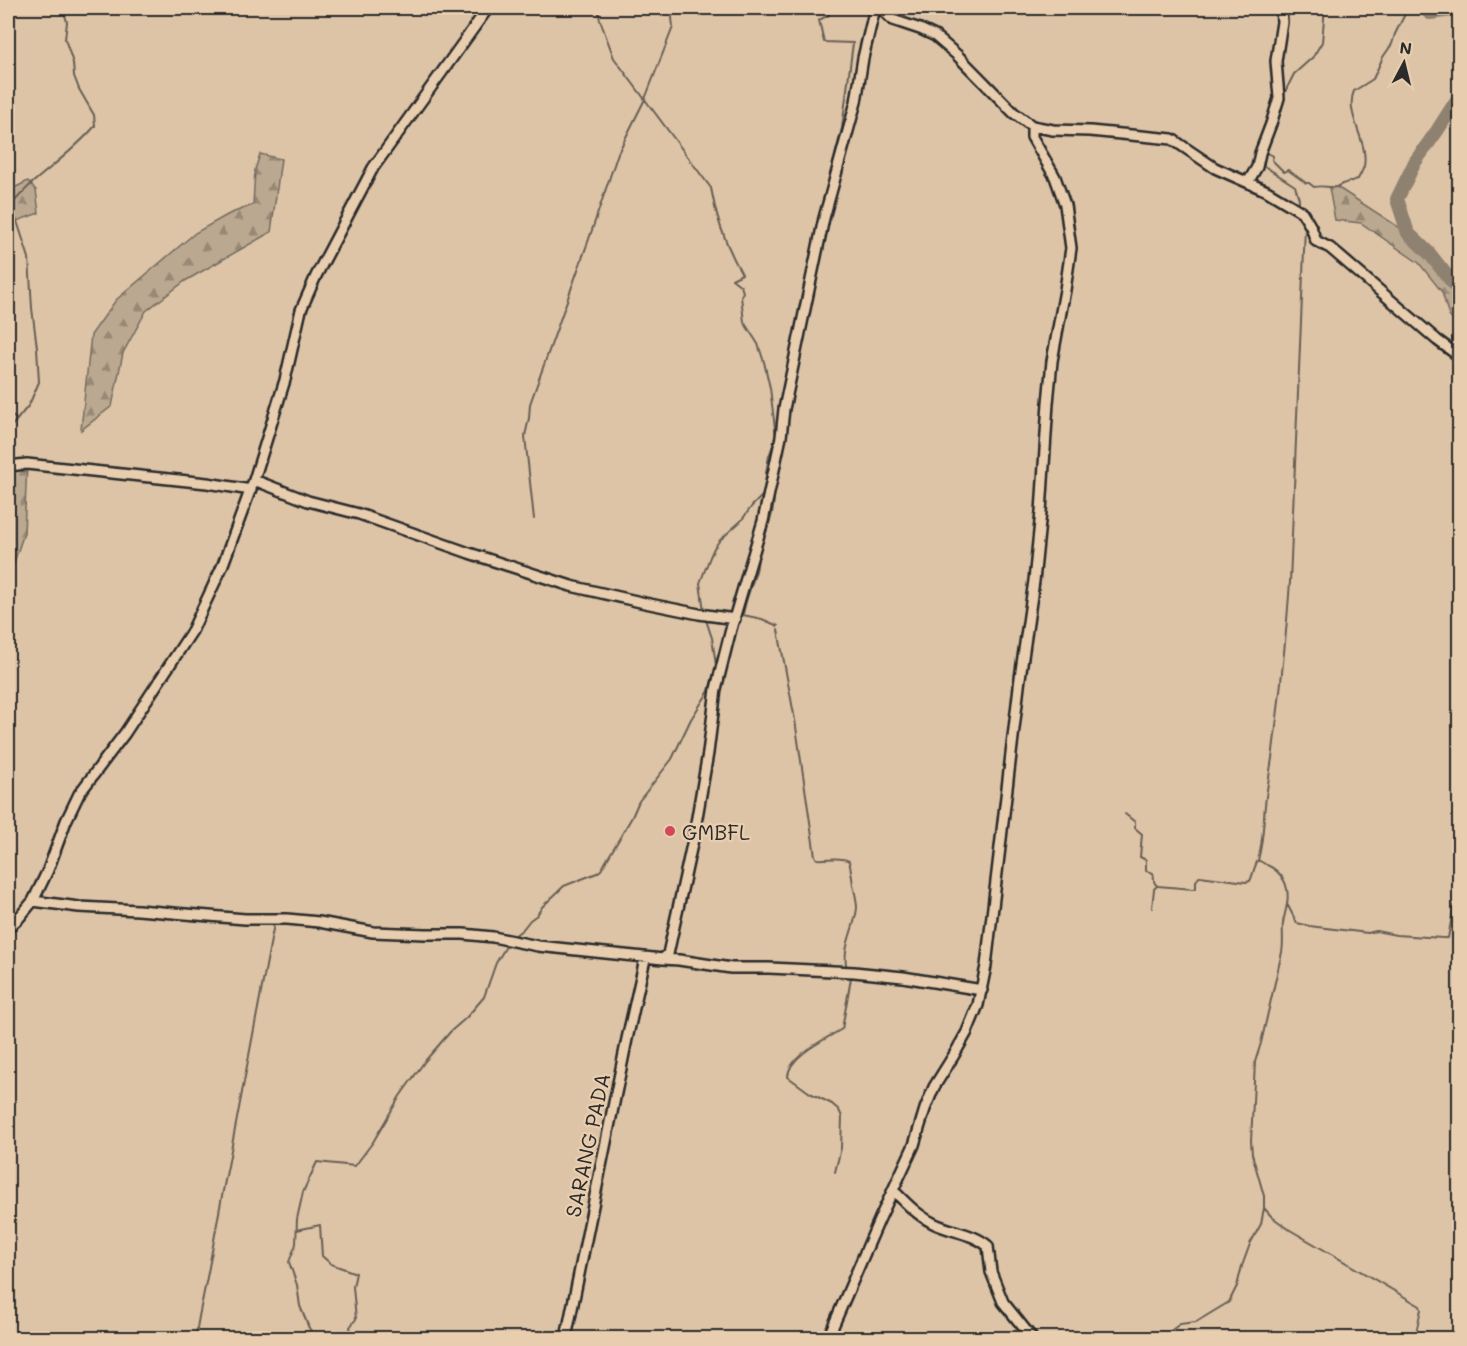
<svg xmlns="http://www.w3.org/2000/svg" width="1467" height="1346" font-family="Mali,sans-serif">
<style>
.forest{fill:url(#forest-firs);stroke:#736a5e;stroke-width:1.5}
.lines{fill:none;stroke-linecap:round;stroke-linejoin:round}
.stream{stroke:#675f54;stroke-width:2}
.river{stroke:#8f8170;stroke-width:14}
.minor-casing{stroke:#2b2b2b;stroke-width:14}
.minor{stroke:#e8ceaf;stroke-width:9}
.poi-dot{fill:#d1495b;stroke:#e8ceaf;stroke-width:2}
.labels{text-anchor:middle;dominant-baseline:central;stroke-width:4.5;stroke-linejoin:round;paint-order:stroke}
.poi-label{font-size:21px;fill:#2b2b2b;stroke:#e8ceaf;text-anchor:start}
.street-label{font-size:21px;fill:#2b2b2b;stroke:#e8ceaf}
</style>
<defs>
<pattern id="forest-firs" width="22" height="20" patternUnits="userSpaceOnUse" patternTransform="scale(1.5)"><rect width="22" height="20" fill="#bba890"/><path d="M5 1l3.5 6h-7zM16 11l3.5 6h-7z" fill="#988976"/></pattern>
</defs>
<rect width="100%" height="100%" fill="#ddc4a7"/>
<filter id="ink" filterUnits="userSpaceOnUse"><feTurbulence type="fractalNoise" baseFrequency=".0167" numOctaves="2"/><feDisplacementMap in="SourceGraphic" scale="12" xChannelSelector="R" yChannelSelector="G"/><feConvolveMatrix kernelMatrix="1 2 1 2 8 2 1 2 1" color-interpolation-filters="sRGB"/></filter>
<g filter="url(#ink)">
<path class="forest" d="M260 154 281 159 271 232 185 281 146 311 123 353 112 406 81 430 91 335 116 300 195 233 229 214 253 205 255 170Z
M28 181 36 190 39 213 17 221 8 212V203L12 189Z
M1337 187 1408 233 1429 253 1459 292V327L1449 316 1442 292 1419 263 1361 223 1335 220 1329 188Z
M27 464 24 533 8 580V482L11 465Z"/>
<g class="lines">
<path class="stream" d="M598 8 600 20 614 58 711 188C716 218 727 248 742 274L732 279 741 286 743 292 741 296 744 322 758 344 764 362 770 388 776 437 769 456 766 473 765 491 762 496 752 506 741 521 720 540 714 548 710 557 700 583 704 611
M1283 96 1294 74 1313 57 1322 42 1324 19V8
M1263 151 1273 156 1272 160 1284 172 1288 170 1306 183H1309L1314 187C1322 185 1329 188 1337 187
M1261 164 1295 186 1299 199V207
M829 179 842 128 853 43 824 42 819 20 829 15 830 8
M1337 187C1344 182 1350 182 1358 179 1360 175 1363 170 1364 166 1369 141 1344 114 1354 91L1373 79 1383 57 1392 44 1395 34 1408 8
M8 208C18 198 27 187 38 178 58 161 78 146 95 126L94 115 79 89 74 76 73 63 65 39 67 22 63 8
M8 212 17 221 29 258 32 308 37 348 39 382 29 405 10 428 13 445 11 463
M8 412 17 420
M8 482 10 468
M773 492C777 510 765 534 759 551 757 559 758 567 755 574 751 588 745 600 743 615L762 619 778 626
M534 519 525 436 529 418 530 404 589 239 618 153 645 99 673 27 671 8
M778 630 795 720 815 856 817 859C828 860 840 856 849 861 851 869 852 877 853 885 855 893 857 900 857 908 855 929 841 948 847 969
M1125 814 1135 822V828L1142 834 1140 857 1146 860V871L1153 873C1155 878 1152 883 1158 886L1193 889 1196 888V881L1200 876 1246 882 1250 881C1253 875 1254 867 1258 860
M1265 864 1258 860C1264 839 1263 818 1266 797 1268 782 1271 766 1273 751 1280 695 1286 638 1290 582L1305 227 1304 223
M1287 904 1297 923 1309 926 1368 933 1376 931 1396 935 1443 938H1448L1454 905H1460
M1152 908 1154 889 1157 886
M513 937 523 929 530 920 537 915 542 907 564 886 597 873 601 870 632 817 639 801 672 759 691 719 709 691 716 665 712 638 705 617
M835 1172 841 1148 842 1117 839 1110 832 1104 810 1093 788 1077C788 1056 826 1039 842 1029L851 978 849 975
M1264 1208 1272 1217 1290 1230 1420 1306 1421 1309 1415 1338
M297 1230 320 1225 322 1256 331 1264 356 1273 353 1287 356 1319 350 1327 353 1338
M196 1338C197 1322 201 1308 204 1292 213 1250 219 1208 228 1166L274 924
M316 1338 309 1328 300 1306 297 1285 289 1262 296 1244 297 1219 303 1192 317 1162 355 1166 373 1142 400 1096 425 1061 451 1031 466 1018 484 997 496 963 508 943
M1164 1338 1173 1329 1180 1324 1196 1322 1229 1302 1237 1286 1242 1266 1250 1244 1261 1224 1264 1208V1196L1252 1154 1251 1141 1255 1062 1261 1043 1282 952C1284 942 1282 933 1283 923 1284 916 1286 911 1287 904 1290 887 1283 872 1267 865
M1456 1338 1460 1326"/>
<path class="river" d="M1424 8 1430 13 1460 9
M1460 95 1437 131 1415 162 1397 199 1408 233 1429 253 1460 292"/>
<g class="minor-casing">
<path id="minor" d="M880 8 893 20 920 29 935 36 957 55 1014 113 1032 126 1053 130 1090 131 1172 139 1215 168 1267 191 1302 212 1311 227 1316 241 1330 248 1437 340 1460 357
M1248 182 1257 167 1260 153 1271 124 1279 98 1276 61 1282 22 1281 8
M8 466 27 464 45 466 207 483 251 490
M254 480 308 501 359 514 469 553 571 586 645 603 699 614 735 619
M33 901 79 907 138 910 245 919H287L319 922 373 932 425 934H463L493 937 538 946 663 959 668 954 694 835 708 753 716 689 731 629 763 521 781 437 784 409 824 218 856 102 863 58 875 8
M8 928 18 919 33 901 48 870 66 821 79 794 125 733 192 631 222 567 254 480 285 380 301 310 316 276 373 168 488 8
M663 959 679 960 731 968H769L854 972 903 977 982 990
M893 1190C905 1202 917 1215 933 1223 951 1232 973 1233 988 1246L991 1272 1003 1302 1032 1338
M566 1338 627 1039 645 959
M828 1338 880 1218 914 1145 925 1109 934 1087 954 1055 967 1032 978 1005 986 966 1020 678 1034 581 1041 512 1048 403 1052 361 1065 290 1071 248 1065 205 1055 177 1032 137V126"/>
</g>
<use href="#minor" class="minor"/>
</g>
</g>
<circle class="poi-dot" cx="670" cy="831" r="6"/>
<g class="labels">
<g class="poi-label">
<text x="682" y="831">GMBFL</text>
</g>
<g class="street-label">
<text transform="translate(587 1145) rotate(-78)">SARANG PADA</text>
</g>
</g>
<rect width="1467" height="1346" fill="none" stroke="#e8ceaf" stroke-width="30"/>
<rect x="15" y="15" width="1437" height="1316" fill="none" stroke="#2b2b2b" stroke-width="2" filter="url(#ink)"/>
<g transform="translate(1404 63) rotate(7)" stroke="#e8ceaf" stroke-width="4.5" paint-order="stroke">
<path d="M0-4.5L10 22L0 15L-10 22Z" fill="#2b2b2b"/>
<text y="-9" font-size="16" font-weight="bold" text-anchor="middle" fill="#2b2b2b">N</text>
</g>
</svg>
